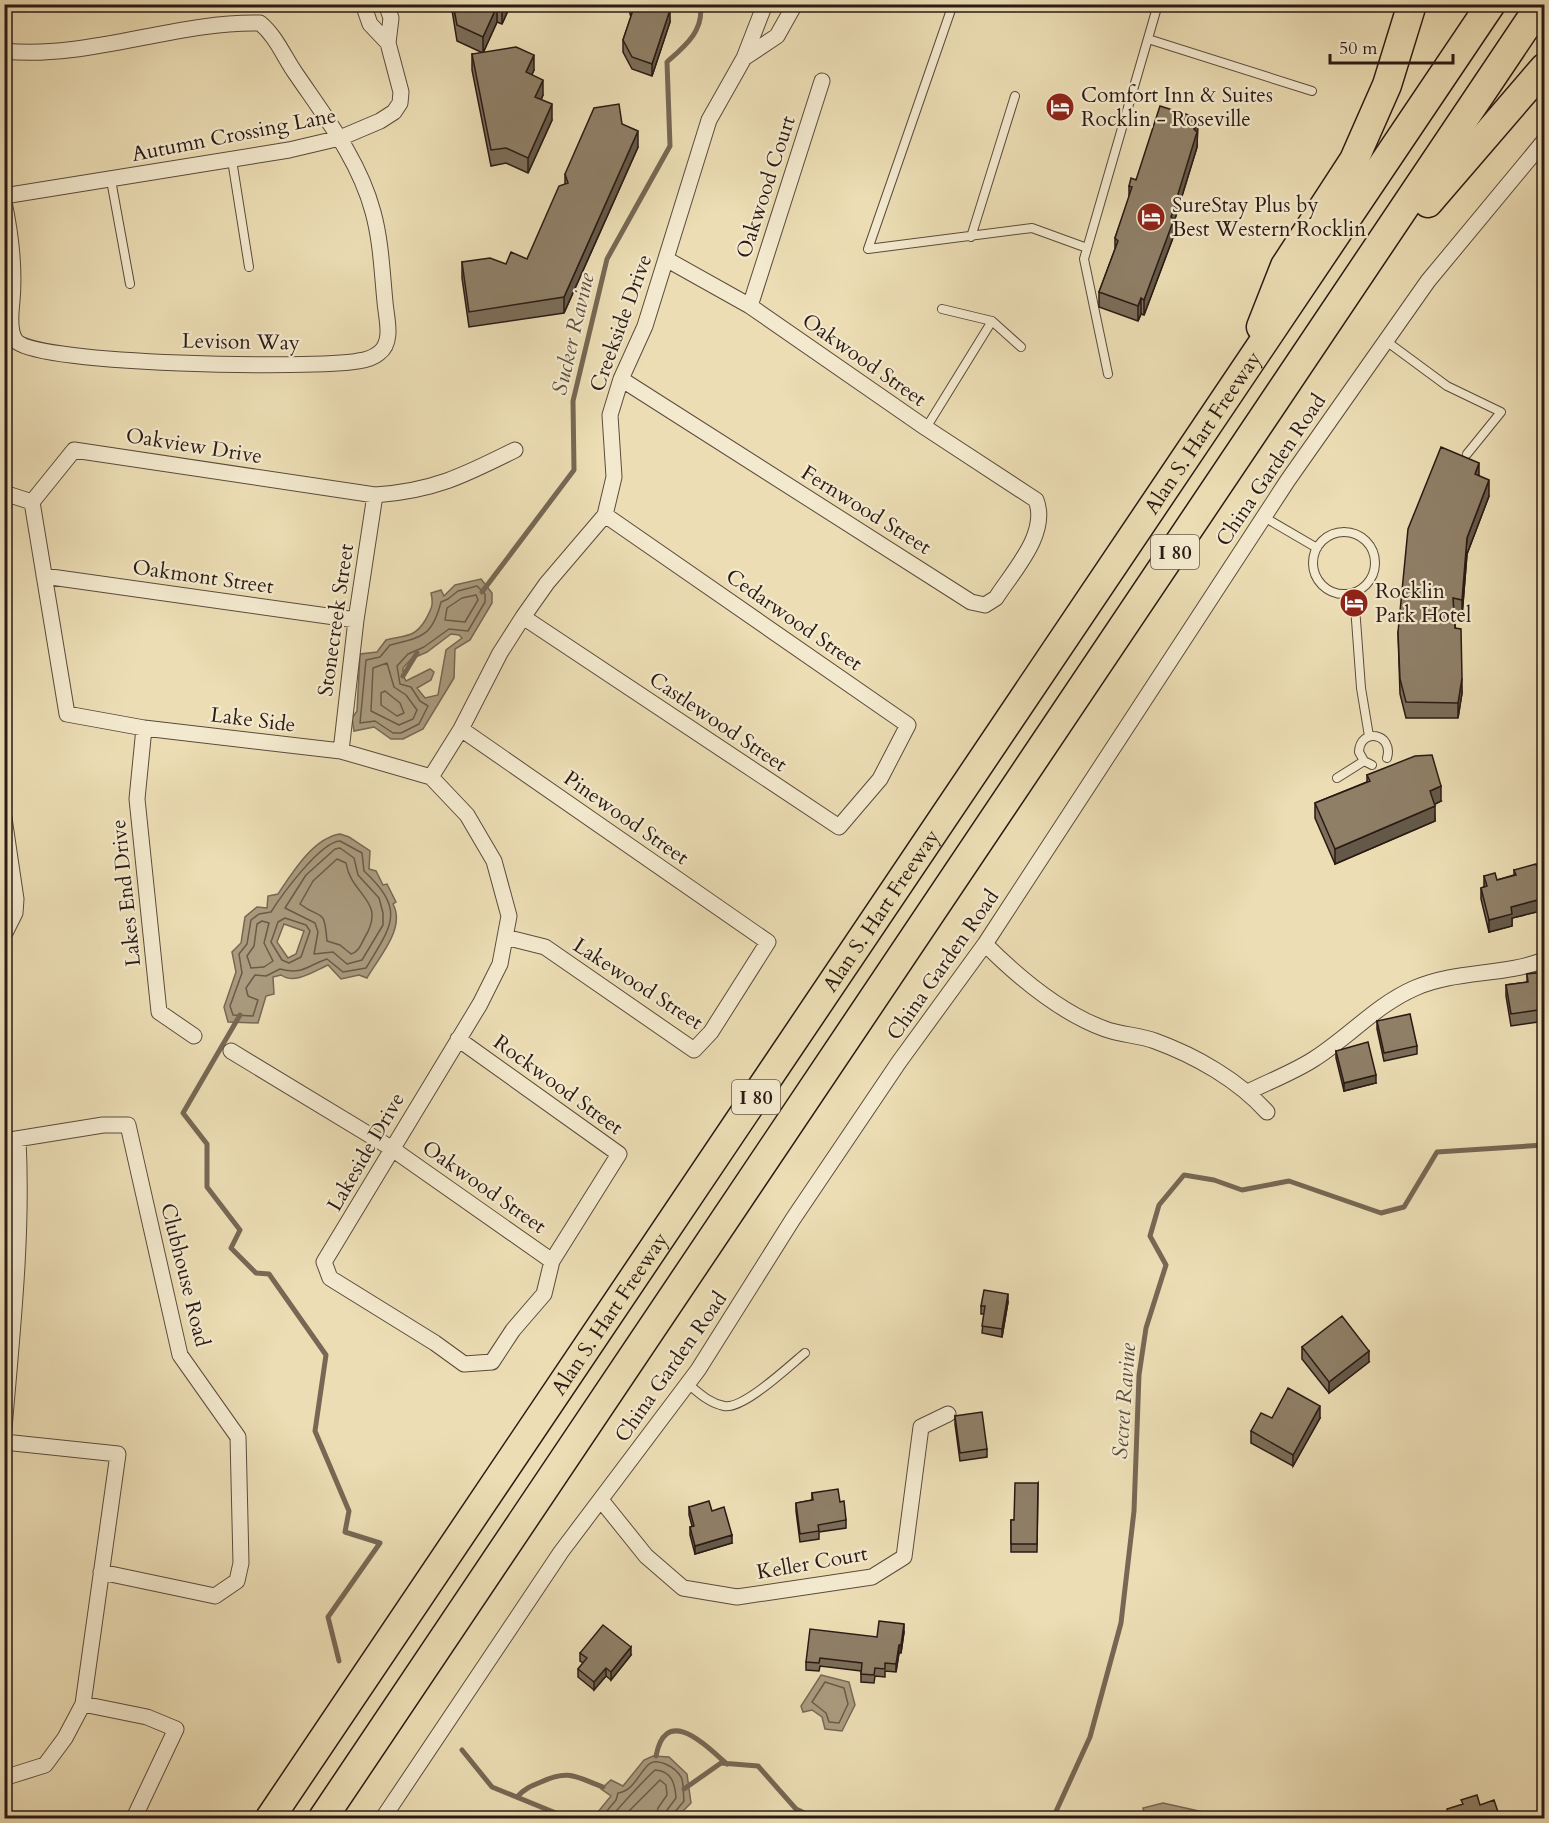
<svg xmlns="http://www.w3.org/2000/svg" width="1549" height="1823" font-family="Cardo,serif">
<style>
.water{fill:#aa9b7e;stroke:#776754;stroke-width:1.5;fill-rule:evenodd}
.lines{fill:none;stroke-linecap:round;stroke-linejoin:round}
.shore{stroke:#6a5a49;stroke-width:1.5}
.stream{stroke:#776754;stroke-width:5}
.service-casing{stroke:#5a4b3c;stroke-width:10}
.minor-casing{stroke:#5a4b3c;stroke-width:17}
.motorway-casing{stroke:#2a1a14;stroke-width:31}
.service{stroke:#f3e9ce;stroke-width:8}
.minor{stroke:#f3e9ce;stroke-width:15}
.motorway{stroke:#ecddb4;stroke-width:28}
.wall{fill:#7b6d59;stroke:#2a1a14;stroke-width:1.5}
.shaded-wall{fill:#645948;stroke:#2a1a14;stroke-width:1.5}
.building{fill:#8f7f67;stroke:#2a1a14;stroke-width:1.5}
.labels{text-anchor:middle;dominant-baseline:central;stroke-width:4.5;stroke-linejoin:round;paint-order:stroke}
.shield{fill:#f3e9ce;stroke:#66584c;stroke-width:1.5}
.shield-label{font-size:20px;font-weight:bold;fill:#2a1a14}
.poi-label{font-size:21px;fill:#2a1a14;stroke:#f3e9ce;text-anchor:start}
.street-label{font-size:21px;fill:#2a1a14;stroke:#f3e9ce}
.water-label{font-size:22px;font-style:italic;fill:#5d4e3e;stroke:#f3e9ce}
</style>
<rect width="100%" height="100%" fill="#ecddb4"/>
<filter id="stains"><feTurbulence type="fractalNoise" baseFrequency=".00333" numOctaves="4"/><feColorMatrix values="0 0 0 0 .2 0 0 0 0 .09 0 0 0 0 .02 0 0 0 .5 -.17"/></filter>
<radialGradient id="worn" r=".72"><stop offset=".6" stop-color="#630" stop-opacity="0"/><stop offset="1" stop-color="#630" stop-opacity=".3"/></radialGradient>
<path class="water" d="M481 579 492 593V603L470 640 455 649 454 678 423 729 403 739H391L374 727 354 731 352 718 357 711 360 654 377 652 386 640C406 635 415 638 426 619 431 609 434 606 431 593L441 590 444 596 455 585ZM451 634 459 635 462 638 446 650 438 695 425 698 417 688 431 680 434 672 430 669 406 681 404 677 408 670 403 671V668L411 659 427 652Z
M340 834 349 837 370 851 369 869 376 871 383 885 387 884 396 902 393 904C406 928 379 957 367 978L359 975 341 979 328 965C314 971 295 985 281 975L273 977 274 994 266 996 258 1023 228 1022 224 1007 236 972 232 952 241 943 245 917 257 907 267 908 268 896 278 894C292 873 313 838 340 834ZM284 924 304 931 296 954 288 958 277 942Z
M821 1675 849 1682 855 1705 842 1731 825 1729 822 1717 812 1710 803 1712 801 1706Z
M653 1756 669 1757 687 1774 691 1803 676 1818H593L611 1796 601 1789 611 1780 623 1786 644 1760Z
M1163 1803 1230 1818H1145L1143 1808Z"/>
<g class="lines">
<path class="shore" d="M477 586 485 594V602L468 631 449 629 424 647 408 654 397 666 400 684 411 687 420 701 428 706 419 724 401 733H393L375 721 360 723 366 660 380 657 390 645C422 637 432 637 441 602L448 599 458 591Z
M476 595 478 600 465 622 445 620 447 608 462 598Z
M387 663 394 687 406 695 417 710 413 719 399 725 371 711 373 668Z
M385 691 400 703 404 713 397 716 381 705V693Z
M340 841 362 853 364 871C406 910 392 925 366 968L343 972 327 959C306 966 303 975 280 969L266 976 255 975 246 988 248 996 258 1000 253 1016 233 1015 230 1006 242 973 239 954 247 944 251 920 259 914 271 912C281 896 320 842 340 841Z
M340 848 354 858 358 875 379 898 383 913V925L362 960 347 964 333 952 314 954 318 932 315 923 285 908 306 875 335 849Z
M337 859 346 863C351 896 387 900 365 937 361 944 359 952 351 954L340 945 327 941C324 906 322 921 300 904L313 881Z
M285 918 306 925 310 931 301 957 289 963 282 960 271 942 278 922Z
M262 921 269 923 264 943 273 961 264 967 251 968 247 956 254 946 257 924Z
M825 1682 844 1688 848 1704 839 1723 829 1722 826 1713 812 1702Z
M601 1818 616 1800 618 1793C633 1791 638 1775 648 1765 657 1756 676 1768 681 1777 684 1782 683 1794 684 1801L674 1813 673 1818
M610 1818C624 1802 639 1785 655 1770 672 1771 675 1784 676 1798L667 1810 665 1818
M622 1818 660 1780 666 1785 667 1795 658 1808 656 1818"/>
<path class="stream" d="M482 592 574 470 573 401 607 259 670 146 667 62C685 46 705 30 700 4
M403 676 417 653
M240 1015 183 1113 207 1144V1187L240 1230 231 1248 256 1273 269 1274 326 1355 315 1431 349 1511 345 1532 380 1543 328 1617 339 1661
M462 1750 492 1787 568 1818
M656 1756C666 1704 706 1746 727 1764
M684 1789 721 1763 758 1766 796 1809 815 1818
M517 1797C524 1789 531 1786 541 1782 569 1769 576 1777 603 1787
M1053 1818 1090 1737 1121 1623 1134 1511 1139 1375 1146 1328 1166 1265 1150 1236 1159 1205 1184 1175 1214 1180 1242 1190 1289 1181 1381 1213 1404 1207 1437 1152 1544 1145"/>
<g class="service-casing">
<path id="service" d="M953 4 868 249 1032 228 1087 248
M1148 39 1312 91
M232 160 249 267
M111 180 130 284
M971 237 1015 96
M942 309 992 321 1021 347
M1386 341 1447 386 1501 412 1467 454
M1108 374 1084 259 1158 4
M926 428 992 321
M1264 517 1317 548
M1313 563a31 31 0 1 1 62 0a31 31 0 1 1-62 0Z
M1354 593 1361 688 1369 736
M1372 765 1364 761 1359 752C1360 727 1394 733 1387 758
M1337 778 1364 761
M688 1384C699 1393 709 1403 724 1406 743 1410 789 1366 805 1353"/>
</g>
<g class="minor-casing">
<path id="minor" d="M363 4 370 24 388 43
M4 51C87 60 176 21 260 23 276 36 284 57 296 74 326 118 359 160 373 212 381 241 382 272 385 302 386 317 394 342 379 353 373 358 366 360 358 361 317 369 38 365 16 341 8 331 11 312 12 301 15 267 11 235 4 202
M744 58 777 36 795 4
M4 196 289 150 340 138 380 121 394 112 400 103 401 92 388 43 391 18 386 4
M750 306 822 81
M621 379 971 602 985 605 996 598C1014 570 1049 533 1036 500L926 428 750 306 666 259
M4 493 32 502
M44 576 356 620
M523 617 839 827 880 779 908 725 605 515
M144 728 137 799 159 1012 194 1036
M461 729 768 942 711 1032 694 1050 545 947 505 937
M341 751 356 620 375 495
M431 777 467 815 494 861 509 916 500 964 480 1004 324 1262 330 1278 435 1343 464 1364 492 1362 513 1330 544 1294 552 1261 619 1154 458 1039
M431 777 341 751 144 728 67 714 32 502 74 450 375 495C433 491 463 476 515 450
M431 777 461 729 500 653 523 617 547 583 605 515 614 477 610 415 621 379 645 326 709 120 744 58 765 4
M4 818 16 899 15 913 4 935
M985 944C1018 977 1061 1013 1105 1029 1121 1035 1139 1035 1155 1041 1196 1056 1238 1080 1267 1112
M231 1051 391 1148 552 1261
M1248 1092C1270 1081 1294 1072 1314 1059 1349 1037 1376 1005 1415 988 1456 970 1503 976 1544 960
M4 1141 103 1125H128L180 1355 238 1437 241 1563 237 1581 215 1596 101 1572
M4 1429C12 1332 23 1236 18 1139
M4 1442 118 1454 83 1704 65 1738 45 1765 10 1776 4 1774
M601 1500 646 1556 683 1588 737 1597 872 1577 904 1557 921 1427 948 1414
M83 1704 147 1717 176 1729 134 1818
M383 1818 561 1552 698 1370 793 1219 899 1062 985 944 1288 480 1428 281 1544 141"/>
</g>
<g class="motorway-casing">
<g id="motorway">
<path d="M1428 203 1544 68"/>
<path d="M1261 327 1285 266 1354 160 1387 85 1412 4"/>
<path id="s1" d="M270 1818 1491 4"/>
<path d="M323 1818 1541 4"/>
</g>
</g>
<use href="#service" class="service"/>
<use href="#minor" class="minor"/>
<use href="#motorway" class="motorway"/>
</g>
<path class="wall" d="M451 4H511L502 24 497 22 483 53 534 70 532 74 543 95 541 100 552 120 528 173 506 163 491 166 472 70V54L483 53 457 41Z
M630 4H668L670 22 652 76 632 69 623 52V40L631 17 630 14Z
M1198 118 1197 147 1174 222V235L1144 315 1141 314 1138 321 1099 307V292L1115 249V238L1129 198V186Z
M622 124 638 147 564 313 469 327 462 278V262L506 264 527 259 565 184V174Z
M1479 476 1489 496 1467 554 1462 616 1454 614 1462 693 1458 718H1406L1400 694 1398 632Z
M1367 775 1441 801 1434 804 1435 821 1335 864 1315 818V803L1367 782Z
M1545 825V845L1541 843V831Z
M1514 870 1545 895V910L1512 918V926L1489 932 1481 899V888L1484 887V876L1497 880 1514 875Z
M1545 972V1021L1511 1026 1506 996V985L1527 982V974Z
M1377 1021 1417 1046V1054L1384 1061 1377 1029Z
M1336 1051 1376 1083 1344 1091 1336 1058Z
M1008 1302 1002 1337 982 1333 984 1314H981V1306Z
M1302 1347 1369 1362 1329 1393 1302 1359Z
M955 1416 987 1449V1457L960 1461 955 1424Z
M1272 1418H1320L1293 1466 1251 1443V1431Z
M1038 1483 1037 1552H1011V1520H1014Z
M812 1493 840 1502 846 1520V1528L819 1532V1539L800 1542 796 1511V1503L812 1500Z
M689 1507 732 1543 695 1554 690 1535V1527L692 1526 689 1515Z
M904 1632 901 1653H899L896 1672 885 1671V1677L875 1676 874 1683 861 1682V1671L820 1666 819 1671 806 1670V1662L877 1637Z
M580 1653 631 1655 611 1680 606 1676 594 1690 578 1677V1669L583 1663 580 1661Z"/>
<path class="shaded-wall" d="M504 4H511L502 24V9Z
M497 6V22L483 53V37Z
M670 10V22L652 76V64Z
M534 55V70L526 87V72Z
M543 80V95L535 112V97Z
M552 104V120L528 173V158Z
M1198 118 1197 147 1174 222V235L1144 315V300Z
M638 131V147L564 313V297Z
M1141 298V314L1138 321V306Z
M1479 463V478L1475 474Z
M1489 480V496L1467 554 1462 616V600L1467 538Z
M1462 678V693L1458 718V703Z
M1441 786V801L1430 807V791Z
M1435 806V821L1335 864V849Z
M1545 898V910L1512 918V926L1489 932V920L1511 907Z
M1376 1075V1083L1344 1091V1083Z
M1008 1294V1302L1002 1337V1329Z
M1369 1351V1362L1329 1393V1382Z
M1320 1406V1418L1293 1466V1455Z
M732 1535V1543L695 1554V1546Z
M904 1624V1632L901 1653V1645Z
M899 1645V1653L896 1672V1664Z
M631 1647V1655L611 1680V1672Z
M606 1668V1676L594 1690V1682Z"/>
<path class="building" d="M453 4H504L502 9 497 6 483 37 457 25Z
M630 4H668L670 10 652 64 632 57 623 40 633 10Z
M516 47 534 55 526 72 543 80 535 97 552 104 528 158 506 148 491 150 472 54Z
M619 104 622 124 638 131 564 297 469 312 462 262 490 258 506 264 511 252 527 259 559 186 568 183 565 174 594 108Z
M1160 106 1198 118 1194 129 1197 132 1171 217 1174 219 1144 300 1141 298 1138 306 1099 292 1118 241 1115 238 1132 187 1129 186 1131 178 1136 180Z
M1441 447 1479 463 1475 474 1489 480 1467 538 1462 600 1453 598 1455 628 1461 629 1462 678 1458 703 1406 702 1400 679 1398 632 1408 529Z
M1432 755 1441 786 1430 791 1435 806 1335 849 1315 803 1370 781 1367 775 1415 756Z
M1545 825V833L1541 831Z
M1536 864 1545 895V898L1511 907 1512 914 1489 920 1481 888 1487 886 1484 876 1495 873 1497 880 1516 875 1514 870Z
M1545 972V1009L1511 1014 1506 985 1528 982 1527 974Z
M1410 1014 1417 1046 1384 1053 1377 1021Z
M1368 1042 1376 1075 1344 1083 1336 1051Z
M984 1290 1008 1294 1002 1329 982 1326 985 1306H981Z
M1342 1316 1369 1351 1329 1382 1302 1347Z
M1288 1388 1320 1406 1293 1455 1251 1431 1261 1413 1272 1418Z
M982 1412 987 1449 960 1453 955 1416Z
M1015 1483H1038L1037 1544H1011V1520H1014Z
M838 1489 840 1502 844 1501 846 1520 818 1525 819 1531 800 1534 796 1503 813 1500 812 1493Z
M709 1501 712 1511 724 1507 732 1535 695 1546 690 1527 694 1526 689 1507Z
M879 1621 904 1624 901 1645H899L896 1664 885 1663V1669L875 1668 874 1675 861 1674 862 1663 820 1658 819 1663 806 1662 810 1629 877 1637Z
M603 1625 631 1647 611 1672 606 1668 594 1682 578 1669 587 1658 580 1653Z
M1477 1795 1480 1805 1494 1800 1500 1818H1450L1447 1809 1463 1804 1461 1800Z
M1413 1814 1414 1818H1397Z"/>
<defs>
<g id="hotel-disc" transform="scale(1.5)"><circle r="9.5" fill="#8f2418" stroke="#f3e9ce"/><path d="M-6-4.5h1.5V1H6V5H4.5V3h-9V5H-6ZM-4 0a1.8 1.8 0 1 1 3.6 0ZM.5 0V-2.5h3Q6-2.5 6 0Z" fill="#fff"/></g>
</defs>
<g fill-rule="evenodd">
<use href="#hotel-disc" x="1060" y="107"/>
<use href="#hotel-disc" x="1151" y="217"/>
<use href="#hotel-disc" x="1354" y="603"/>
</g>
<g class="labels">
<g class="shield">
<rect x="1151" y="535" width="48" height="34" rx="4.5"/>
<rect x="732" y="1080" width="48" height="34" rx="4.5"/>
</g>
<g class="shield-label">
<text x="1175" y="552">I 80</text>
<text x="756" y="1097">I 80</text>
</g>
<g class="poi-label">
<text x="1081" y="95">Comfort Inn &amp; Suites<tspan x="1081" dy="24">Rocklin - Roseville</tspan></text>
<text x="1172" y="205">SureStay Plus by<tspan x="1172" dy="24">Best Western Rocklin</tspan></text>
<text x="1375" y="591">Rocklin<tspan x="1375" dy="24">Park Hotel</tspan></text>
</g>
<g class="street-label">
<text transform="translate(234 135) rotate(-11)">Autumn Crossing Lane</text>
<text transform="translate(766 187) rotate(-72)">Oakwood Court</text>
<text transform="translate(621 323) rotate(-70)">Creekside Drive</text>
<text transform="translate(241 342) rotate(1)">Levison Way</text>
<text transform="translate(864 360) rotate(35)">Oakwood Street</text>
<text stroke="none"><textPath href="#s1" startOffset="1670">Alan S. Hart Freeway</textPath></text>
<text transform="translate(194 446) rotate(9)">Oakview Drive</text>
<text transform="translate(1271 470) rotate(-56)">China Garden Road</text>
<text transform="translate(866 510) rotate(32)">Fernwood Street</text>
<text transform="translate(203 577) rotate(8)">Oakmont Street</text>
<text transform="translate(336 620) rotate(-82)">Stonecreek Street</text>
<text transform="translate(794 620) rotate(35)">Cedarwood Street</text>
<text transform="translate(253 720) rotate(7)">Lake Side</text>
<text transform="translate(718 722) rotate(34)">Castlewood Street</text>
<text transform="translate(626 818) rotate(35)">Pinewood Street</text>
<text transform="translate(126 893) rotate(-96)">Lakes End Drive</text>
<text stroke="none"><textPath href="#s1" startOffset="1094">Alan S. Hart Freeway</textPath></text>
<text transform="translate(943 965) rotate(-55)">China Garden Road</text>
<text transform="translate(638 984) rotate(33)">Lakewood Street</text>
<text transform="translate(558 1085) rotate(36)">Rockwood Street</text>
<text transform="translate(366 1152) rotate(-60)">Lakeside Drive</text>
<text transform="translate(484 1187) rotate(35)">Oakwood Street</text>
<text transform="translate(185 1275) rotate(76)">Clubhouse Road</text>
<text stroke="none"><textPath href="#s1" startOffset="608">Alan S. Hart Freeway</textPath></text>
<text transform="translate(671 1367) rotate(-55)">China Garden Road</text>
<text transform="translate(812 1563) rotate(-10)">Keller Court</text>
</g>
<g class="water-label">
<text transform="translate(573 334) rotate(-77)">Sucker Ravine</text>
<text transform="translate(1124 1401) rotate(-86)">Secret Ravine</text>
</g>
</g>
<rect width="1549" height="1823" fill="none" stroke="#ecddb4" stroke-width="24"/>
<rect x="6" y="6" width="1537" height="1811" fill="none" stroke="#2a1a14" stroke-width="3"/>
<rect x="12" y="12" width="1525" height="1799" fill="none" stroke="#2a1a14" stroke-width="1.5"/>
<path d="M1330 54v9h123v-9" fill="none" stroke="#2a1a14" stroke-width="3"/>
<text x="1339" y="54" font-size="18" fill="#2a1a14" stroke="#f3e9ce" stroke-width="4.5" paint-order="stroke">50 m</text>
<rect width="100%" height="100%" filter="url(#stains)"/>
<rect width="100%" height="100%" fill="url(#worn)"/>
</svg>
